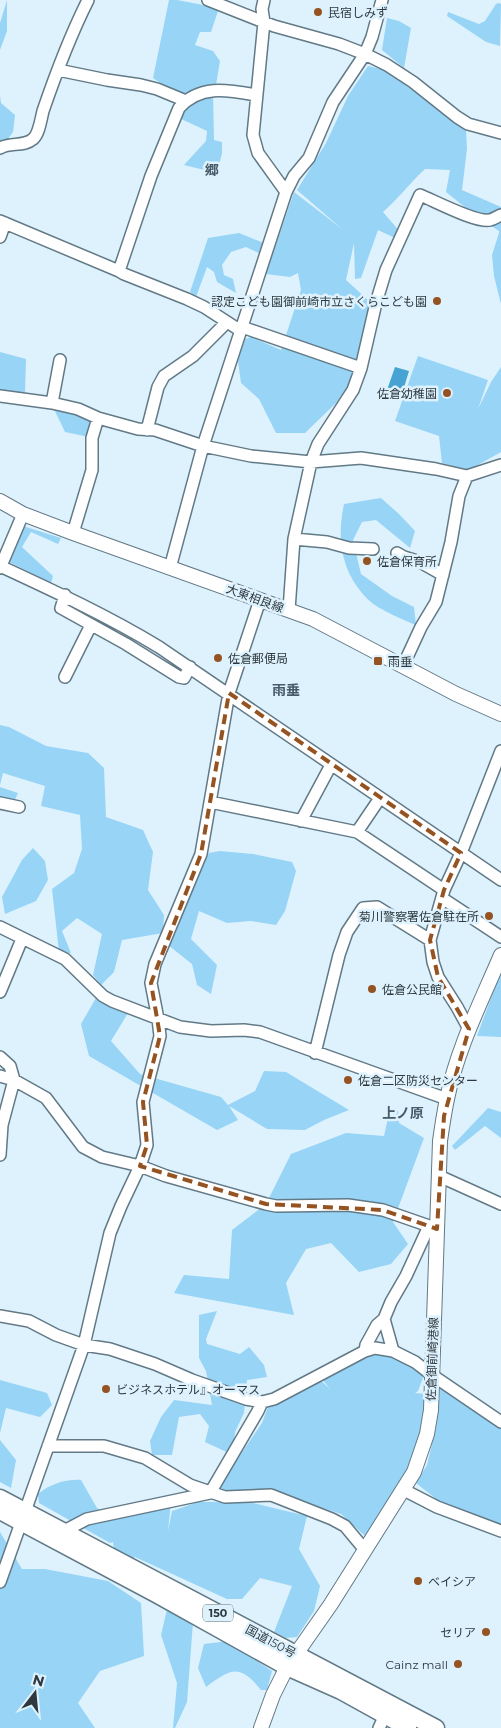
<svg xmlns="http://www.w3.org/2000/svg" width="501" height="1728" font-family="Montserrat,'Noto Sans JP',sans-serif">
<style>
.green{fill:#97d4f6}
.water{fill:#47a3d2}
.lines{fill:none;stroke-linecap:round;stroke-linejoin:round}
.minor-casing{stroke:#627986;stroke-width:14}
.major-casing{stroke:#627986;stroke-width:16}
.highway-casing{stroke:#627986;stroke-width:19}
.minor{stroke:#fff;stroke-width:11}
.major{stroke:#fff;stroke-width:14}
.highway{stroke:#fff;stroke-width:16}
.marked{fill:none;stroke:#955321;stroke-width:4;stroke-dasharray:10 6;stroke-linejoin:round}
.poi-dot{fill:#955321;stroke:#def2fe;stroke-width:2}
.labels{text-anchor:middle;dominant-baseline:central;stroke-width:5;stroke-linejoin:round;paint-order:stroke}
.shield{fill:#def2fe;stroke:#637078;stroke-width:1}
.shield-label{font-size:11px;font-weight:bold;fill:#2e383e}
.poi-label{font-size:12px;fill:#2e383e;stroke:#def2fe;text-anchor:start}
.street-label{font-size:12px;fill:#2e383e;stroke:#def2fe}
.neighbourhood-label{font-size:14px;font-weight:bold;fill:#455b67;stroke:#def2fe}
</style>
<rect width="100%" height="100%" fill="#def2fe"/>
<path class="green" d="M7 0V31L0 50V23Z
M169 0H177L219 8 211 32H200L195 45 213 51 220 61 215 91 177 94 153 78Z
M499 3 501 4 500 46 486 42 447 16 448 12 479 24 485 21 496 4Z
M387 18 399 21 411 28 404 68 382 50Z
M368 66 385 70 466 130 467 149 462 190 501 207V210L488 215 466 208 446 192 450 170 425 169C410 183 398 199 383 212L401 233 395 238 378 230 361 278 355 279 354 243 346 280 368 300 369 312 354 378 336 403 305 433H276L259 399 241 383 238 361 245 339 251 337 281 350 301 290 298 273 290 277 266 274 294 192 342 229 297 190 326 143 348 96Z
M213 94 214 140 222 142V153L217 173 184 165 206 141 207 131 179 118 184 109 199 95Z
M0 96 1 103 15 115 13 132 0 150Z
M501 218V304L494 276 492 255 499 233V231L493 227 492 223Z
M239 233 266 244 261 254 246 247 231 252 222 265 224 275 233 279 236 293 217 282 214 272 207 267 196 297 190 292 208 238Z
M0 352 26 359 25 393 15 396 0 392Z
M418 356 488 380 478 409 491 382 501 367V452L469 470 442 463 439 436 395 421Z
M53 407 73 410 96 421 89 437 65 432Z
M381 498 399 514 415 531 410 548 376 520 362 522 353 540 361 574 392 596 414 607 416 625C404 620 380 610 371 602 342 576 336 541 344 504Z
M23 526 61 538 58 544 31 532 22 547 53 576 51 583 7 561Z
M0 725 9 727 46 746 88 753 104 768 106 817 143 830 153 852 148 890 164 915 163 933 122 940 114 972 101 985 93 975 102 934 77 918 62 931 71 953 59 952 52 889 74 873 82 849 80 815 41 806 45 786 3 773 0 785Z
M0 787 18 793 14 802 0 798Z
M33 848 45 861 48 880 36 901 5 914 2 897 22 860Z
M220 851 253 854 292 862 296 871 285 911 276 925 251 921 227 923 199 911 191 939 217 965 211 994 197 985 192 964 168 945 209 853Z
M501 971V1037L477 1036 498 979Z
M96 998 128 1013 111 1041 140 1074 221 1097 228 1105 255 1091 264 1071 286 1072 349 1110 324 1120 305 1130 267 1129 229 1106 238 1120 217 1130 89 1056 81 1024Z
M488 1108 501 1112V1138L485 1126 455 1150 452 1146Z
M390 1109 398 1111 399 1123 424 1138 393 1222 408 1244 391 1264 359 1272 331 1243 306 1249 286 1283 294 1315 174 1293 184 1275 229 1279 232 1230 266 1204 291 1154 346 1133 384 1136Z
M217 1311 206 1339 207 1344 240 1354 249 1347 264 1365 267 1377 247 1380 244 1413 235 1432 233 1455 205 1442 209 1426 200 1414 179 1417 172 1455H152L150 1441 161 1417 174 1400 212 1405 206 1371 199 1358V1315Z
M367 1353 393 1354 425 1373 418 1391 415 1393 426 1394 423 1435 408 1471 366 1537 341 1514 273 1492H222L218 1487 262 1423 269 1404 319 1379 330 1389 321 1378Z
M0 1380 47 1393 52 1405 40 1417 6 1408 0 1433Z
M436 1384 501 1426V1525L440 1502 416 1483 427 1465 436 1427Z
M0 1440 16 1460 11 1488 0 1482Z
M81 1480 97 1508 104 1512 171 1502 168 1531 172 1511 198 1502H249L307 1516 299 1549 320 1586 314 1611 297 1637 286 1638 274 1632 292 1586 260 1578 242 1599H227L135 1557 131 1560 114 1549 113 1542 110 1543 39 1503 38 1494C50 1484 66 1479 81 1480Z
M0 1532 22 1569H45L108 1581 141 1603 144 1656 100 1671 78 1703 95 1728H0Z
M169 1601 193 1622 187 1702 175 1728H173L177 1683 161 1635Z
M238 1640 257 1661 272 1671 267 1690H261C239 1663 231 1669 206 1687L198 1668 204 1644Z"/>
<path class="water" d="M395 367 409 371 402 394 387 390Z"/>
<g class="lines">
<g class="minor-casing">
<path id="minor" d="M208 0 274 26 339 44 365 54 387 65 413 82 457 117 468 124 501 133
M264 0 262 9 264 22 253 135 258 153 286 192
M58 70 107 80 141 85 157 89 186 101
M0 148C10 142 24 147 33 139 39 134 41 119 43 111 56 73 70 36 88 0
M0 221 119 271 124 274 187 299 204 307 241 331
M0 237 5 223
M119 271 151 176 179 108C200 84 228 90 256 95
M242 327 361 368
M0 396 52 403 78 409 98 418 138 429 155 430 203 446 251 456 311 462 361 458 436 469 467 476 501 465
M52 403 60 360
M147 430 158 387 164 376 193 356 227 322
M73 533 92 470V438L98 418
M294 539 327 542 349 548 373 549
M397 553 404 557 420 562 443 575
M0 566C54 591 108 616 159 647L501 880
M0 568 23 514
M170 568 203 446 286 192 294 176 309 158 333 102 365 54 372 37 382 0
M65 595 61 608 126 644 179 677 184 678 190 667
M289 610 294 539 311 462 318 444 353 390 361 368 376 303 386 270 420 195C435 201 476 223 490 220 494 219 498 216 501 215
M403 666 421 627 436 602 451 542 459 496 467 476
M65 677 91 625
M210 802 357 832 444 890
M0 803 19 807
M301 821 331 765
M357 832 380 798
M442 898 501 937
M0 927 65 959 103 996 112 1001 180 1027 211 1031 244 1030 260 1032 447 1099
M0 992 22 939
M469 1029 457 1007 438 977 433 962 430 940 444 890 461 853 501 751
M315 1053 339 955 347 932 363 908 377 907 430 940
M0 1057 10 1066 14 1080 2 1125 0 1155
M0 1076 14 1080 46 1098 83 1147 102 1157 140 1166 166 1176 266 1204 276 1206 348 1205 383 1210 435 1228
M439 1176 501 1204
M0 1316 29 1321 56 1335 84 1345 110 1349 155 1364 192 1380 246 1399 262 1402 274 1399 365 1351 366 1345 377 1325 384 1319 391 1302 406 1276 429 1226
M384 1319 393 1351 415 1362 432 1375 501 1422
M365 1351 375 1348 393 1351
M48 1446H104L145 1458 190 1485 225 1497 271 1495 332 1519 345 1526 365 1550
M404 1490 437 1507 501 1531
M64 1531 87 1519 210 1493 258 1411 262 1402
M0 1582 84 1345 110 1233 121 1206 140 1166 147 1145 143 1102 160 1036 158 1019 151 983 155 964 201 854 229 693 260 600
M379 1728 385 1715"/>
</g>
<g class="major-casing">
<path id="major" d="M0 501 23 514 73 533 313 619 456 694 501 714
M261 1728 273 1695 287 1667 331 1604 414 1472 427 1434 431 1410 440 1141C442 1127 444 1113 447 1099 457 1049 481 1002 501 955"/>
</g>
<g class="highway-casing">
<path id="highway" d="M0 1498 436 1728
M0 1511 156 1594 287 1667 341 1691 408 1728"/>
</g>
<use href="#minor" class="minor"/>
<use href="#major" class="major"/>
<use href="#highway" class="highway"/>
</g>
<path class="marked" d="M229 693 461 853 444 890 430 940 438 977 469 1029 444 1116 437 1229 383 1210 266 1204 140 1166 147 1145 143 1102 160 1036 151 983 201 854Z"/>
<g class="poi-dot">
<circle cx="318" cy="12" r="5"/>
<circle cx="437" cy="301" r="5"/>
<circle cx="447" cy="393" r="5"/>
<circle cx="367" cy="561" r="5"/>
<circle cx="218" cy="658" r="5"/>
<rect x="373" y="656" width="10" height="10" rx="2.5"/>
<circle cx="489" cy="916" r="5"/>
<circle cx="372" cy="989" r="5"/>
<circle cx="348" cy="1080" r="5"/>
<circle cx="106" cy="1389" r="5"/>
<circle cx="418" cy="1581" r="5"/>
<circle cx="486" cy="1632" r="5"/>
<circle cx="458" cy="1664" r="5"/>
</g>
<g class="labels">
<rect class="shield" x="203" y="1604.5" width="30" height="17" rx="4"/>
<g class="shield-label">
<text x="218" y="1613">150</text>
</g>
<g class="poi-label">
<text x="328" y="12">民宿しみず</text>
<text x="427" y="301" text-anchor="end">認定こども園御前崎市立さくらこども園</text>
<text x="437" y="393" text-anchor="end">佐倉幼稚園</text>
<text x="377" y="561">佐倉保育所</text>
<text x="228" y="658">佐倉郵便局</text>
<text x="388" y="661">雨垂</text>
<text x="479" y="916" text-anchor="end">菊川警察署佐倉駐在所</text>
<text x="382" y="989">佐倉公民館</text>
<text x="358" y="1080">佐倉二区防災センター</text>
<text x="116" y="1389">ビジネスホテル』オーマス</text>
<text x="428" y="1581">ベイシア</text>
<text x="476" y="1632" text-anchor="end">セリア</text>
<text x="448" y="1664" text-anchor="end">Cainz mall</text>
</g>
<g class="street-label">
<text transform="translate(255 598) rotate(20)">大東相良線</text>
<text transform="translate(432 1359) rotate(-88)">佐倉御前崎港線</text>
<text transform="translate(271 1641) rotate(28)">国道150号</text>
</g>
<g class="neighbourhood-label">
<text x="212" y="170">郷</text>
<text x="286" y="690">雨垂</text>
<text x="403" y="1113">上ノ原</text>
</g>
</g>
<g transform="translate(35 1693) rotate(16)" stroke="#def2fe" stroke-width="4" paint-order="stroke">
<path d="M0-4L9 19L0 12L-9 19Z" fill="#2e383e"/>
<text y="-8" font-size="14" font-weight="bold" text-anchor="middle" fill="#2e383e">N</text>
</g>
</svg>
